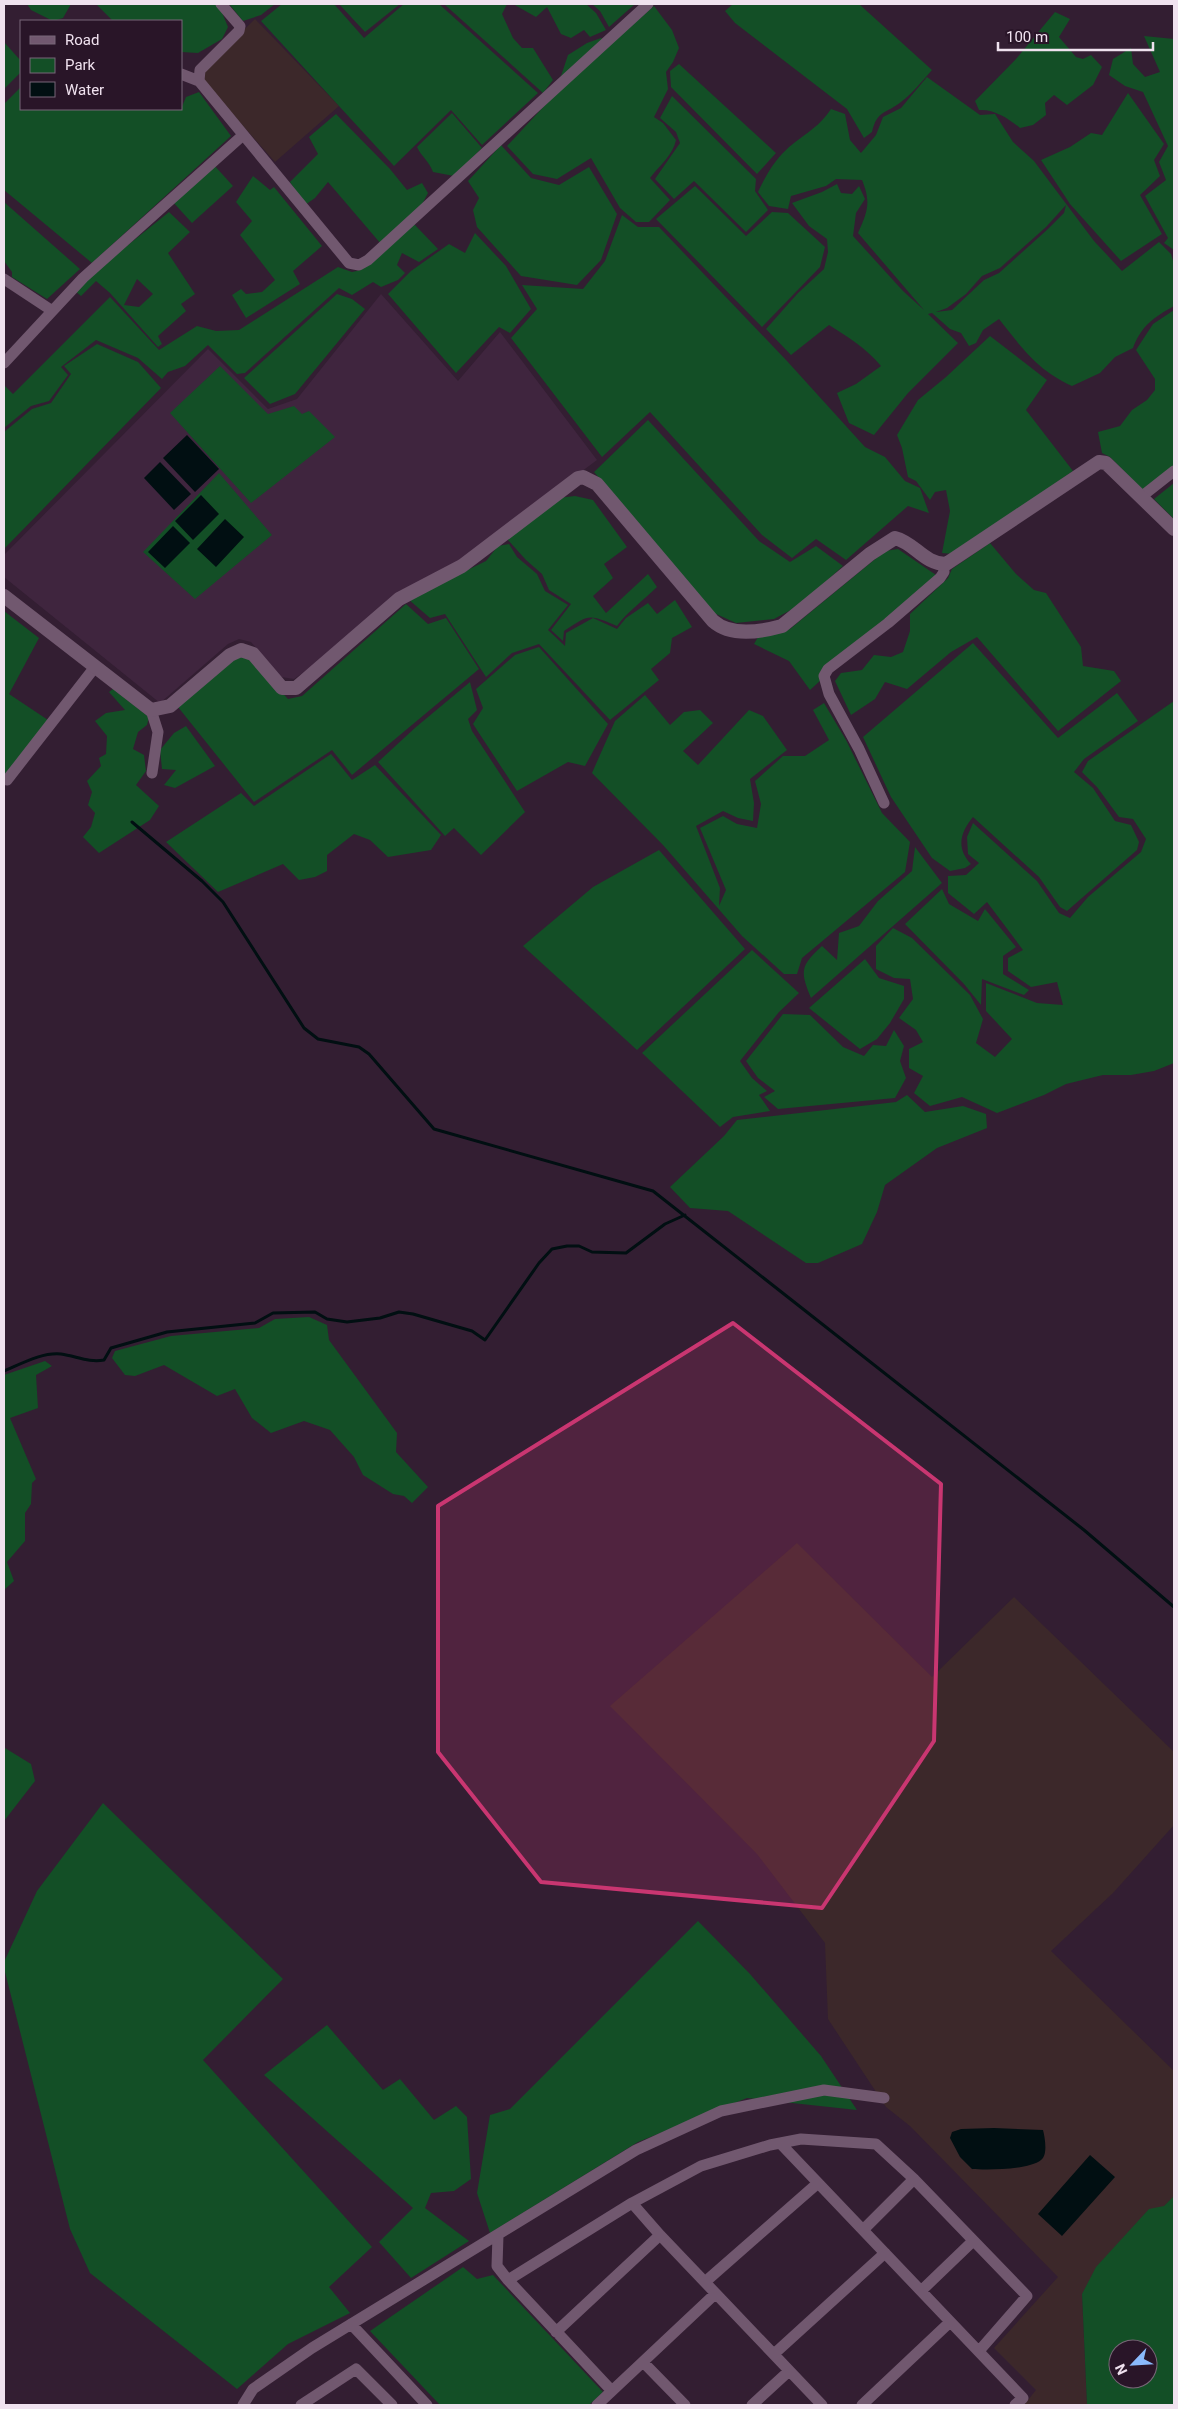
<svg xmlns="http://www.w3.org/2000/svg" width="1178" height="2409" font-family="Roboto,sans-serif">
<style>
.built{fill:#3f253e}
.education{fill:#3c282a}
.green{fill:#134f26;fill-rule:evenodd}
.water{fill:#010f12}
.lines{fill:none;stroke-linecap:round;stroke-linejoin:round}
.stream{stroke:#010f12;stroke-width:3}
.minor{stroke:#71586f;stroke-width:11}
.tertiary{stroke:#71586f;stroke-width:14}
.marked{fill:#c93671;fill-opacity:0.2;stroke:#c93671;stroke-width:4;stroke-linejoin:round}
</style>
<rect width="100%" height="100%" fill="#331e32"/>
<path class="built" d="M381 294 458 381 500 332 597 460 471 554 294 679 281 677 251 642 239 639 228 644 160 703 4 577V555L208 349 268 409 297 399Z"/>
<path class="education" d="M255 19 339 106 275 162 198 75Z
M797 1543 932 1677 1014 1597 1174 1752V1825L1113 1893 1051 1951 1174 2071V2196L1082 2294 1087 2405H1024L1036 2390 994 2348 1058 2277 910 2126 886 2107 828 2019 825 1943 757 1854 610 1706Z"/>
<path class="green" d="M27 4H71L63 18 53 21 31 10Z
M96 4H215L221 10 228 27 222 39 198 53 181 52V21H113Z
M229 4H275L261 15 243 21Z
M282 4H334L364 38 404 4H439L538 93 482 145 451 110 394 166 261 21Z
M339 4H400L365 32Z
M444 4H507L502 14 513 38 522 48H533L553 80 543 93Z
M513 4H586L596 13 606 30 590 37 584 30 571 38 561 34 547 7 536 17Z
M592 4H635L609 27 600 11Z
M733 4H859L932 70C922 81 913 93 901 102 886 114 877 110 872 132L864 138 847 109 735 23 725 11Z
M654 6 672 30 679 48 673 62 666 72 668 89 654 117 663 123 676 140C673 155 659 166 650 178L670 200 649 222H636L620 208 591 158 557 179 533 174 507 146 548 102 551 88 561 76 568 55 587 43 601 38 613 42Z
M1055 12 1070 19 1059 37 1076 57 1083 59 1091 55 1102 67 1093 85 1067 105 1054 95 1045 103 1046 115 1033 125 1020 128C1008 118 994 109 979 110L975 101 1016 59Z
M1144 36 1174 39V250L1164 243 1168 238 1145 196 1166 180 1159 162 1168 146 1143 92 1125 86 1109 75 1113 59 1131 48 1133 64 1145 77 1160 72Z
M4 42 21 61V72L4 89Z
M679 64 776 153 757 174 671 87 670 71Z
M927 77 980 115 995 114 1013 142 1034 161 1094 241 1122 271 1159 242 1171 254 1174 264V306C1153 318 1142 325 1133 348L1115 357 1100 373 1072 386C1036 369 1023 349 999 319L983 330 976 343 969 346 961 333 950 329 932 313 928 314 958 343 908 393 874 435 849 423 837 393 856 384 881 366C866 348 848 337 829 325L791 355 766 329 798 293 824 269 828 252 827 239 809 226 792 203 822 192 837 184 841 193 852 194 859 186 865 199 856 213 853 236 903 291 924 310 858 233C868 211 871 202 862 180L836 179 826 186 791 196 788 209 769 206 758 192C765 177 774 161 786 150 803 134 818 129 831 109L845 114 850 140 861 153 876 135 883 117 901 108ZM1066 205 1064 213 1048 229 999 273 984 280 952 310 936 312 947 308 966 294 982 276 1000 268 1046 227Z
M21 87V109H181L186 97 199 92 231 136 92 263 4 190V104Z
M1128 93 1164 144 1154 160 1160 176 1140 195 1162 234 1121 261 1070 204 1041 160 1070 147 1091 133 1102 135Z
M672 96 756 179 755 191 768 210 746 232 694 181 674 199 655 179 680 143 676 132 660 118Z
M452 113 482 148 454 176 433 172C429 161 421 156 417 147Z
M336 114 390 169 407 190 422 183 428 193 419 210 381 244 328 182 315 198 305 205 290 182 318 154 309 137Z
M501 145 531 178 559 185 589 167 617 214 601 260 577 285 521 276 477 227 473 210 479 198 468 181Z
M213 164 233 186 192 223 172 201Z
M253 176 270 190 274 187 322 246 293 271 300 284 246 318 232 295 241 289 246 294 262 292 275 280 240 235 252 221 236 202Z
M695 186 746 236 772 212 788 213 825 247 820 267 762 327 656 219Z
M4 202 80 269 47 299 12 277V272L4 261Z
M169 212 190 232 168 253 195 294 181 304 186 311 158 336 162 344 158 347 110 293 96 281 81 296 75 291 92 274ZM137 279 153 294 139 307 124 305Z
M622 215 638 227H659L787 361 865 447 885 457 905 481 920 488 929 513 908 506 846 560 816 539 792 558 762 535 650 412 602 457 511 338 537 309 522 285 583 289 605 261Z
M414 224 438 249 419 262 402 253 397 265 405 273 398 280 381 287 373 282 352 295 339 288 245 373 237 374 208 345 185 366 168 372 162 379 138 358 96 340 61 367 68 375 49 401 31 406 4 428V385L13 394 110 297 159 350 197 326 216 331 239 330 338 267 352 272 361 270Z
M475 233 506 266 531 309 510 333 499 327 456 373 388 294 411 271 449 244 465 253Z
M337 294 352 299 365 309 295 394 270 404 244 378Z
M1174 310V466L1144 491 1110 457 1102 453 1098 432 1120 426 1132 410 1147 400 1155 390V379L1136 350 1153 324Z
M990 336 1047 380 1026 410 1073 471 954 554 942 553 950 511 946 490 935 492 930 500 916 481 908 477 902 448 897 435 918 400 946 377Z
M97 344 138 362 161 388 4 549V432L32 409 51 403 71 374 64 366Z
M220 366 268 414 294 406 302 414 309 411 335 437 251 503 170 413Z
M648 420 759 541 790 562 816 546 843 566 800 605 774 619 736 623 714 613 594 472Z
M219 473 272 535 195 599 143 552Z
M1174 483V519L1154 499Z
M575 496 593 500 627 547 604 564 613 578 593 596 606 613 648 574 657 587C644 600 627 612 617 626 588 614 590 614 564 631L563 641 551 630 571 604 549 590 542 574 526 560 507 539 558 498Z
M990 543 1016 574 1034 590 1046 593 1081 647 1083 666 1114 671 1121 681 1058 731 977 637 951 652 907 689 885 682 875 699 851 715 835 681 841 673 862 670 874 655 891 657 903 652 910 631V614L948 578 952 569Z
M509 544 517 557 537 574 545 591 568 605 548 630 565 646 566 633 593 618 617 629 626 618 648 603 657 614 675 600 692 627 672 638 670 653 651 669 659 680 610 720 539 644 512 653 486 677 445 614 430 618 408 599 486 561 498 546Z
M898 549 936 575 810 690 789 661 754 644 758 637 790 629 885 551Z
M406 604 428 624 446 618 479 669 352 775 332 750 254 802 178 707 240 655 250 657 288 699 302 696Z
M4 611 39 638 9 694 48 720 4 777Z
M973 643 1058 738 1117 693 1138 721 1084 759 1074 772 1093 788 1115 821 1131 825 1139 842 1137 850 1067 911 1060 907 1039 877 973 817C960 833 956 848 971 864L965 868 950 871 932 858 891 797 863 737Z
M539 647 608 724 585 766 568 762 517 791 473 724 483 708 476 689 515 655Z
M470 682 477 710 468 719 472 731 525 812 481 855 454 828 445 836 378 762 416 727Z
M113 689 149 717 147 725 138 732 133 749 144 755 146 771 136 785 159 806 150 820 99 853 83 837 91 827 95 813 88 805 92 792 87 781 101 766 99 758 106 754 107 736 95 721 106 713 125 710 109 692Z
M645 695 670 725 684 712 700 710 713 723 683 751 698 765 749 710 763 716 787 750 750 779 754 803 753 821 738 818 723 811 696 826 720 888 719 906 726 890 700 828 723 816 737 824 757 828 761 804 755 781 783 756H805L829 740 813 710 824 703 846 740 882 813 910 842 905 872 802 958 797 974H784L742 936 663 845 592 773 615 721Z
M1174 701V1063L1154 1071 1131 1075H1103L1066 1084 1044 1095 997 1113 962 1097 930 1106 914 1093 923 1076 909 1068V1049L923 1042 916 1030 899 1018 913 999 910 979 894 978 876 969V946L893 928 912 938 970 995 983 1019 976 1043 995 1057 1012 1039 986 1011V983L1037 1003 1063 1005 1057 982 1031 987 1008 971V958L1023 950 987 902 974 914 948 893V876L966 875 979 863 968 854 967 837 973 823 1037 881 1059 913 1070 918 1088 897 1141 852 1146 839 1133 819 1119 817 1097 787 1082 772 1088 761Z
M186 726 215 766 175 788 164 785 176 770 162 769 160 750 174 733Z
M331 754 352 780 375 765 441 835 431 850 388 857 370 840 354 834 327 855V871L315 877 299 880 283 864 218 892 166 842 241 793 254 806Z
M915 847 942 883 811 998C800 971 800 966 822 946L837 960 839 933 859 926 878 901 912 871Z
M659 850 745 949 637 1050 523 946 593 887Z
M942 889 949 904 978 921 985 909 1016 947 1003 956V974L1029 990 1024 995 982 979 981 1005 964 984 905 924Z
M752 950 799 993 779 1012 740 1061 752 1078 767 1091 759 1095 770 1111 733 1117 720 1127 642 1053Z
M865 959 879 978 904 986V999L890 1023 877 1039 860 1049 809 1008Z
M783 1014 810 1015 843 1047 864 1056 873 1045 886 1046 894 1030 904 1046 900 1061 906 1078 895 1098 778 1109 764 1097 775 1091 758 1078 746 1061Z
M907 1095 925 1112 963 1106 986 1114 987 1128 937 1148 885 1185 877 1212 862 1244 818 1263H806L728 1211 690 1208 670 1187 724 1136 737 1120 896 1102Z
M309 1317 327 1325 329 1340 397 1433 396 1452 428 1487 412 1503 404 1496 393 1494 363 1475 354 1457 330 1430 304 1421 271 1433 252 1418 235 1389 217 1396 164 1365 135 1376 125 1375 112 1358 115 1351 171 1336 259 1328 275 1319Z
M45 1361 52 1366 36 1375 38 1408 10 1418 36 1479 32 1483 31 1504 25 1513V1541L7 1562 14 1581 4 1590V1375Z
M4 1740 5 1748 31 1764 35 1781 4 1821Z
M103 1803 283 1979 203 2060 372 2247 329 2287 350 2313 288 2344 237 2389 90 2273 70 2229 4 1968V1962L37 1891Z
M698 1921 750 1974 821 2056 857 2110 747 2098 638 2142 490 2233 477 2193 490 2115 510 2109Z
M327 2025 383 2090 400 2079 434 2120 456 2106 467 2117 471 2179 454 2191 431 2193 425 2208 469 2241 411 2278 379 2242 413 2208 264 2075Z
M1174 2196V2405H1087L1082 2294 1096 2267 1149 2209 1164 2206ZM1118 2349H1148V2379H1118Z
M463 2267 477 2279 493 2275 603 2392 589 2405H440L370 2331Z"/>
<path class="water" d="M187 435 219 469 195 492 163 458Z
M160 462 191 494 174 510 144 478Z
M201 495 219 514 193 540 175 521Z
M225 519 244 537 216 567 197 549Z
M173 526 190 543 165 568 148 552Z
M994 2128 1043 2130C1045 2138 1048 2155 1041 2160 1029 2170 987 2170 972 2169L960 2157 950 2138 952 2132 961 2129Z
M1090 2155 1115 2177 1062 2236 1038 2214Z"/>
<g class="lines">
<path class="stream" d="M132 822 202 881 223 902 304 1028 318 1039 359 1047 369 1054 434 1129 653 1191 1084 1530 1174 1607
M4 1371C21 1364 42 1352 61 1354 76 1356 89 1363 104 1360L111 1348 167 1332 255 1323 273 1313 315 1312 327 1319 347 1322 380 1318 399 1312 413 1314 472 1331 485 1340 539 1263 552 1249 567 1246H579L592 1252 626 1253 665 1224 685 1215"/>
<path class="minor" d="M221 4 240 26 239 31 200 70 199 81 349 263 359 265 368 260 648 4
M181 74 199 81
M4 279 51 310
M4 363 83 278 242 136
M1141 497 1174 471
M151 710 158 732 152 773
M7 780 95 667
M884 803 859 749 829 694 824 676 828 669 888 623 940 578 944 572 943 564
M780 2143 1023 2398 1015 2405
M632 2203 660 2235 822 2405
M863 2230 914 2179
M498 2235 497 2266 508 2280 612 2391
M508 2280 632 2203 701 2166 770 2145 801 2139 876 2144 914 2179 1027 2296 979 2351
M705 2282 818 2183
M921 2291 973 2241
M351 2324 427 2405
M556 2332 660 2235
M774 2354 885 2253
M643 2362 685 2405
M243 2405 253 2389 312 2348 636 2150 721 2111 824 2090 884 2098
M301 2405 356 2369 392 2405
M597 2405 715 2294
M752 2405 789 2371
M862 2405 950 2322"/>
<path class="tertiary" d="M4 596 151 710 170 706 230 655 241 650 253 654 282 688H296L399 599 462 566 578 478 583 477 597 484 713 621C731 637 760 632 782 626L870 554 895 538C915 543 924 564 946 564L1099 462 1106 463 1174 529"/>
</g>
<path class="marked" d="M733 1323 941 1484 934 1741 822 1908 541 1882 438 1752V1506Z"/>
<rect width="1178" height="2409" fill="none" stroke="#f0e2ef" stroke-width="10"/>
<rect x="20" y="20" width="162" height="90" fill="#291528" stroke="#796778"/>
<rect x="30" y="36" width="25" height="8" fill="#71586f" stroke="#796778"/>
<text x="65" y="45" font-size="15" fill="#f0e2ef">Road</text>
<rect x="30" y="58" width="25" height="15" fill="#134f26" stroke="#796778"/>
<text x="65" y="70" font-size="15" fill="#f0e2ef">Park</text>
<rect x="30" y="82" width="25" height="15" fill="#010f12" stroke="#796778"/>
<text x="65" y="95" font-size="15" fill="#f0e2ef">Water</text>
<g transform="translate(1133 2364) rotate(245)"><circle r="24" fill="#291528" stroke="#796778"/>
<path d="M0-4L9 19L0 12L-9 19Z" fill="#8abafc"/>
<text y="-8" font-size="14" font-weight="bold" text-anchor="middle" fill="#f0e2ef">N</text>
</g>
<path d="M998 42v8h155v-8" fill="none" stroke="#f0e2ef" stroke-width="2.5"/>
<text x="1006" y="42" font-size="15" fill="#f0e2ef" stroke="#291528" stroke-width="4" paint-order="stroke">100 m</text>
</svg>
